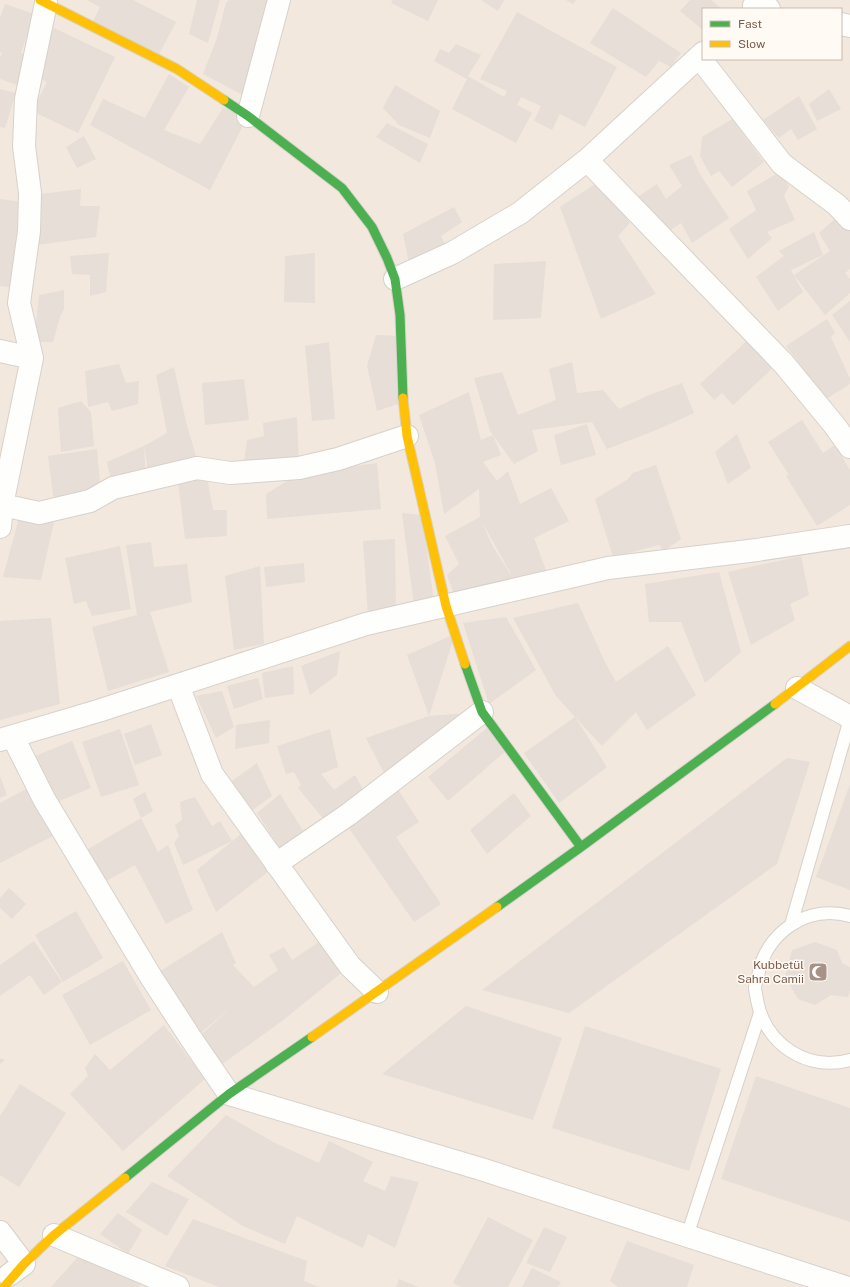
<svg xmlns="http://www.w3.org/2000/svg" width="850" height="1287" font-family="'Public Sans',sans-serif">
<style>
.residential{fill:#f2e8de;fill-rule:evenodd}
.building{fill:#e6ded7;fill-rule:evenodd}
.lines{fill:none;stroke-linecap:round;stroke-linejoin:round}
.lane-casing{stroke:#d7d1cb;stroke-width:14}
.street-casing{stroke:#d7d1cb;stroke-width:24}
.fast-casing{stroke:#d9d2cb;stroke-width:11}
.slow-casing{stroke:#d9d2cb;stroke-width:11}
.lane{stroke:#fefefd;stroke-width:12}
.street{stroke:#fefefd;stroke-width:22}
.fast{stroke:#4caf50;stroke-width:9}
.slow{stroke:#ffc107;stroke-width:9}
.labels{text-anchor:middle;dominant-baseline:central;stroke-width:3;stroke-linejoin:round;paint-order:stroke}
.poi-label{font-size:12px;fill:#7a5c4d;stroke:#fffaf3;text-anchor:end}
</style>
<rect width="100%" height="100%" fill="#f9f5f0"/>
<path class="residential" d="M0 0H850V1287H0ZM703 9H841V59H703Z"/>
<path class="building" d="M87 0H133L176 22 157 58 92 23 100 7Z
M197 0H220L208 43 189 34Z
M229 0H267L245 96 203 74 217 38 226 3Z
M393 0H438L428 21 391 3Z
M481 0H504L498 11Z
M566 0H576L573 4Z
M690 0H711L722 9H703V30L680 11Z
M5 4 34 14 21 53 31 56 20 86 0 79V57L2 53 0 52V18Z
M613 8 681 53 671 67 659 61 646 77 590 43Z
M517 12 617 67 585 127 560 114 552 130 534 121 541 106 521 97 517 105 532 113 516 143 452 109 467 79 434 61 440 49 449 53 456 44 481 55 468 76 504 97 507 91 480 79Z
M54 28 115 57 78 133 32 111 47 82 32 75Z
M169 74 189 87 164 130 200 144 223 108 248 116 210 190 90 125 103 99 145 118Z
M395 85 440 111 430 138 399 125 383 108Z
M0 89 16 93 5 128 0 127Z
M829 89 841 109 817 121 809 104Z
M799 96 817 129 798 140 791 129 779 138 763 120Z
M732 119 764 162 732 187 719 171 711 176 700 156 702 137Z
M387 123 428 144 420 163 376 137Z
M84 136 96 159 77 168 66 147Z
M691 155 701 176 729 218 692 243 681 223 666 233 636 198 657 184 666 199 682 186 669 165Z
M778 173 789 186 784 196 795 220 767 232 772 238 748 259 729 229 756 210 747 191Z
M601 180 630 223 618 236 656 294 601 319 560 207Z
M81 189 80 206H100L96 237 37 245 40 194Z
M0 199 21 202 10 287 0 286Z
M454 207 462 222 441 236 445 245 409 264 403 234Z
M839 215 850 225V269L845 273 850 279V293L825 315 794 275 830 251 819 233Z
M814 232 823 255 791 270 803 292 778 311 756 277 784 256 779 251Z
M109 253 106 292 90 296V275L72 274 70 256Z
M315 253V303L284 302 285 256Z
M546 261 541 318 493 320 494 264Z
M64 290V309L60 317 53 342H34L39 295Z
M850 301V342L832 315Z
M827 319 835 333 831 337 850 379V384L826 399 786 346Z
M376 335 401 336 404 402 377 411 367 366Z
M750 338 775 366 733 405 722 393 714 400 700 384Z
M329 342 335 419 312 421 305 346Z
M572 362 577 393 603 390 619 409 649 395 682 383 694 413 659 429 607 449 592 422 532 430 538 451 514 464 490 431 474 378 502 372 518 415 556 400 549 369Z
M119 364 126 383 139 381 138 404 112 411 108 402 88 407 85 371Z
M174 367 186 422 198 463 146 480 147 463 144 446 146 480 113 488 107 462 144 446 167 433 156 375Z
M244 379 249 420 205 425 202 383Z
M469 392 481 440 493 435 501 455 483 462 497 481 508 471 520 504 551 488 569 521 534 538 547 573 454 594 447 575 459 564 445 536 480 517 479 489 444 514 435 463 419 415ZM481 520 511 574H510L492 545Z
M81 401 91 412 94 446 61 452 58 408Z
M297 417 299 468 243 471 247 440 264 436 263 423Z
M802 420 823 453 835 445 850 470V505L817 526 786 476 789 475 768 442Z
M587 424 596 455 561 465 554 435Z
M737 434 751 468 728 484 715 452Z
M97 449 101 495 61 508 53 495 48 456Z
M377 463 381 509 267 519 266 494 298 474Z
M656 465 681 539 664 551 659 545 613 557 595 499 627 480 633 473Z
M206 472 213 510H227V536L185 539 177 473Z
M402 513 422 515 434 602 414 606Z
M55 517 41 580 3 577 19 518Z
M395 539 396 608 368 615 363 541Z
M151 542 154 567 187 564 192 602 150 612 169 672 108 691 92 627 137 615 126 545Z
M120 546 131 609 92 616 86 601 74 604 65 558Z
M801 556 809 595 790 604 795 620 751 645 728 572Z
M304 563 305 582 266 587 264 567Z
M260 566 264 644 234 650 225 576Z
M719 572 741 652 705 683 681 622H649L645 584Z
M578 603 605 662 616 682 668 646 696 695 647 730 636 712 602 746 575 717 607 767 559 803 524 753 575 717 556 696 513 618Z
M506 617 536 670 489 704 463 623Z
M51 618 60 704 0 720V621Z
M455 634 429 716 482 712 389 783 366 738 429 716 407 655Z
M340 651 337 675 310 695 301 666Z
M293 666 294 694 265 698 262 673Z
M258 678 263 699 234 709 227 686Z
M222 691 234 727 216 738 196 696Z
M270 720 269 743 235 749 236 725Z
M151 724 162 755 135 765 124 734Z
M488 727 507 750 448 801 428 777Z
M120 729 139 785 101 797 82 742Z
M330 729 338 767 321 774 334 790 355 775 368 799 330 827 298 788 301 785 294 772 286 774 277 746Z
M72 741 91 788 52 804 33 757Z
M787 758 810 762 777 864 569 1013 482 990Z
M257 763 272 796 250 812 229 783Z
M0 776 7 795 0 798Z
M850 784V890L816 877Z
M28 788 53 836 0 863V803Z
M397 788 419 822 396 837 441 904 414 922 346 824Z
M145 792 153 811 141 818 158 852 168 845 193 910 166 924 135 865 101 884 83 852 141 818 133 799Z
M514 793 531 816 487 854 470 830Z
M280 794 307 837 283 853 257 813Z
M195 797 212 826 220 821 232 841 183 865 174 843 179 836 175 825 182 820 180 802Z
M247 829 273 868 216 912 197 870Z
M9 888 26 904 12 919 0 908V898Z
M76 911 103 958 63 982 35 935Z
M222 932 236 963 210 978 233 965 254 987 278 970 269 955 284 947 292 960 328 936 350 966 282 1021 214 1070 196 1039 233 1006 192 1040 151 977Z
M34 941 62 982 44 995 30 975 0 996V965Z
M815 942 837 950 842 963 850 967V990L848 997 831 995 815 1005 798 999 785 977 792 950Z
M123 961 151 1010 90 1045 62 995Z
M466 1006 562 1038 533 1120 382 1074Z
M164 1025 205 1079 123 1151 70 1094 88 1076 85 1068 95 1054 110 1070Z
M585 1026 721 1069 689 1171 552 1128Z
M0 1058 5 1060 0 1064Z
M756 1076 850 1108V1222L721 1179Z
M20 1084 66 1113 19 1187 0 1175V1116Z
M226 1115 273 1142 319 1163 329 1141 373 1162 363 1181 385 1191 391 1176 419 1182 395 1248 368 1234 363 1248 297 1216 285 1244 243 1226 167 1176Z
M152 1182 189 1199 167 1236 126 1212Z
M118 1213 142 1230 128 1254 100 1234Z
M488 1217 533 1240 508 1287H461L453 1283Z
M193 1219 307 1261 304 1281 319 1287H219L165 1266Z
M544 1227 567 1237 550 1272 526 1263Z
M627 1241 694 1265 687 1287H618L610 1281Z
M84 1250 142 1282 139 1287H51Z
M532 1268 561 1282 558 1287H522Z
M399 1279 418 1287H396Z"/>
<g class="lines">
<g class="lane-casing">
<path id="lane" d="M850 916C807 904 765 933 758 976 757 980 755 984 755 988 755 992 757 996 757 1000 765 1044 807 1072 850 1060
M791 925 850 719
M687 1236 760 1013"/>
</g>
<g class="street-casing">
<path id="street" d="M754 6 769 9
M841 24 850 26
M699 57 782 164 837 205 850 219
M248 116 279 0
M587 160 784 364 835 426 850 447
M395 279 452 253 520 213 587 160 703 53
M0 351 32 358
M2 505 39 513 90 501 113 488 197 468 230 473 299 468 338 459 407 436
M0 527 2 505 32 358 19 303 29 231 30 193 24 146 26 99 46 3
M178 685 212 774 350 966 377 992
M797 688 850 717
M13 737 44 799 151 977 192 1040 229 1094 481 1169 845 1287
M0 740 98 711 366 624 608 568 757 550 850 536
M276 864 349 814 482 712
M0 1232 24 1264 9 1275
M54 1235 178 1287"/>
</g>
<g class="fast-casing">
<path id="fast" d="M224 100 248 116 342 188 372 227 387 258 395 279 400 315 403 398
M465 664 482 712 581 847
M497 907 581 847 775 704
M125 1178 229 1094 312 1037"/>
</g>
<g class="slow-casing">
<path id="slow" d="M40 0 177 69 224 100
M403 398 407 436 446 606 465 664
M775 704 850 646
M312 1037 497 907
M4 1287 24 1264 54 1235 125 1178"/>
</g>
<use href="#lane" class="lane"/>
<use href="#street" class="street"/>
<use href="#fast" class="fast"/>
<use href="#slow" class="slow"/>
</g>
<defs>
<g id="mosque-square" transform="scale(1)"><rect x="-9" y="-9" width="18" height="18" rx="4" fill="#a69286" stroke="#fffaf3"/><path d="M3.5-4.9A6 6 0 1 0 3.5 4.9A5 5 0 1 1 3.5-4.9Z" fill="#fff"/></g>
</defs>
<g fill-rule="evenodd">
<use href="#mosque-square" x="818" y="972"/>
</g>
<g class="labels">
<g class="poi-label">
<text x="804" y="965">Kubbetül<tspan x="804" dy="14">Sahra Camii</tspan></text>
</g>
</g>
<rect x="702" y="8" width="140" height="52" fill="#fffaf3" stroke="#cabbb1"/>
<rect x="710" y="21" width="20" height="6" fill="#4caf50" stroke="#cabbb1"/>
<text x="738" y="28" font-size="12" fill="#7a5c4d">Fast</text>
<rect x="710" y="41" width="20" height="6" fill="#ffc107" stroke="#cabbb1"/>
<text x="738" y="48" font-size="12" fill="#7a5c4d">Slow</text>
</svg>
